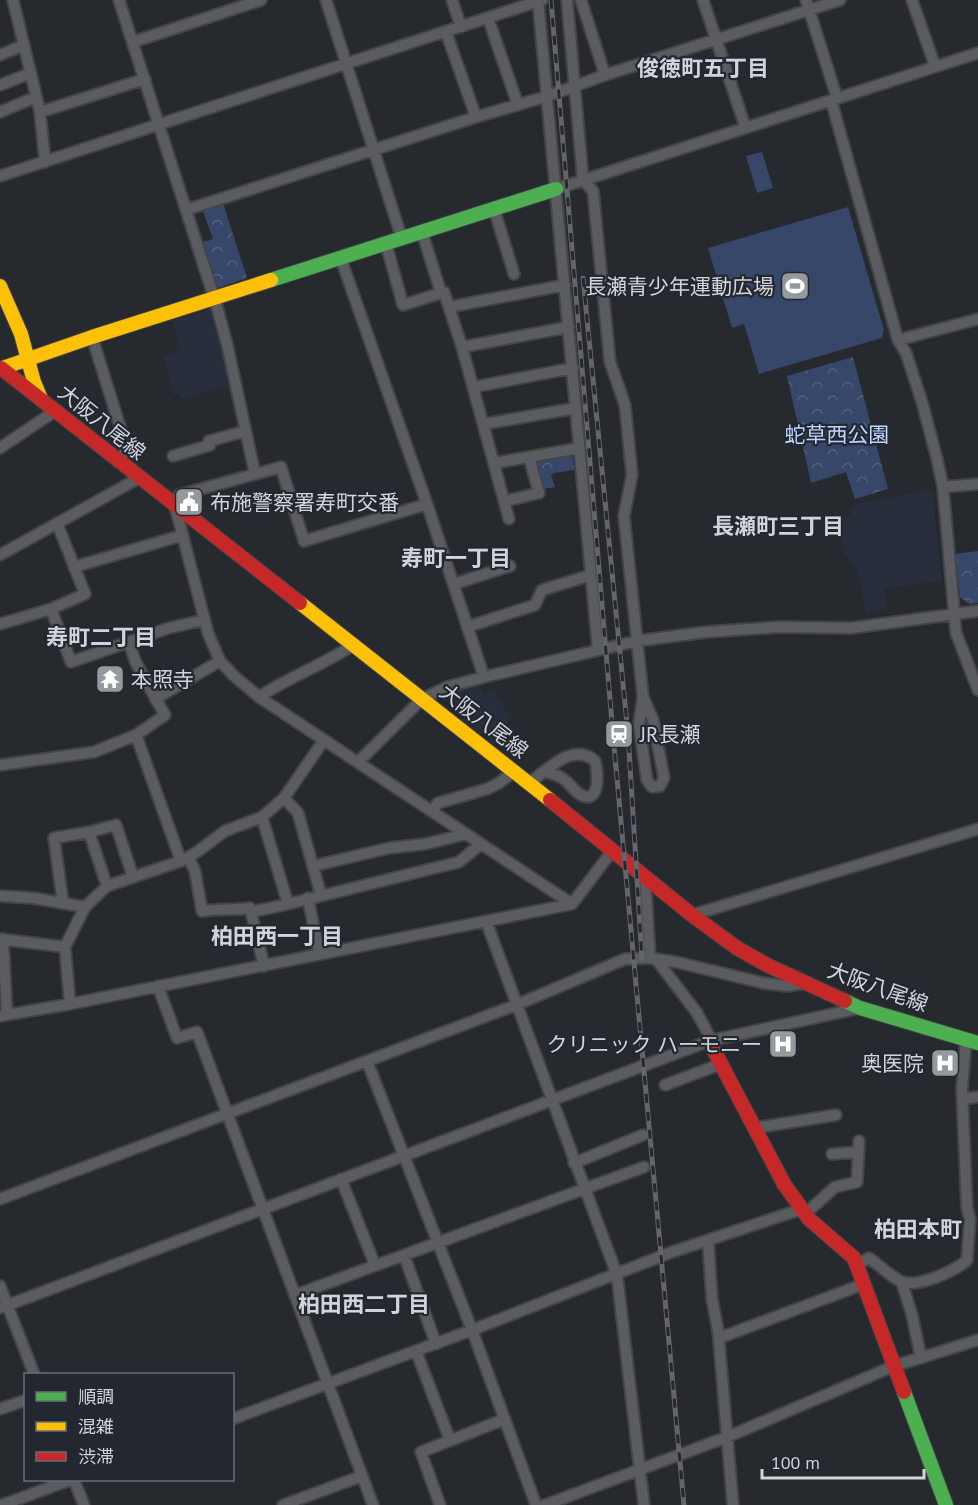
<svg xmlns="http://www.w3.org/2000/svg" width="978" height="1505" font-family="'PT Sans','Noto Sans JP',sans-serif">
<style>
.built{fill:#282e3b}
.grass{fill:#364769}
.park{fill:url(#park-crowns)}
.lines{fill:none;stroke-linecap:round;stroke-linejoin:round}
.street-casing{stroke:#424448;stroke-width:14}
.fast-casing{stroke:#424448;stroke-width:16}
.slow-casing{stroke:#424448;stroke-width:16}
.jam-casing{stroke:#424448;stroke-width:16}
.street{stroke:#5a5c60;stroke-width:10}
.fast{stroke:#4caf50;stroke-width:14}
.slow{stroke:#ffc107;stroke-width:14}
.jam{stroke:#c62828;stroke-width:14}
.rail-casing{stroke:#646568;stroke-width:5}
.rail{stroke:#232830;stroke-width:3;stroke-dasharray:9;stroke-linecap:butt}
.labels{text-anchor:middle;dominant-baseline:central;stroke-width:4.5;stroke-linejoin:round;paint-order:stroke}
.poi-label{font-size:21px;fill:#d1d4da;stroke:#232830;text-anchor:end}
.street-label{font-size:21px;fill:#d1d4da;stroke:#232830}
.park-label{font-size:21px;fill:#bfd5fe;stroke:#232830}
.neighbourhood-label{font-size:22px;font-weight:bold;fill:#d1d4da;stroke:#232830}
</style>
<defs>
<pattern id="park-crowns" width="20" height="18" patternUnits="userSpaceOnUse" patternTransform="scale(1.5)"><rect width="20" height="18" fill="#364769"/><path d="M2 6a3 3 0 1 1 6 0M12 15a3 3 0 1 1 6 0" fill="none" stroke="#52617e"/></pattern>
</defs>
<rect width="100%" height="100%" fill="#26292d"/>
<path class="built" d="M211 309 231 386 181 399 179 394 174 396 164 356 180 351 172 320Z
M932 489 942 581 885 588 887 609 866 613 857 566H853L844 552 839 530 856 504Z
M477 682 484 695 494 689 511 719 493 743 461 720 463 717 447 694Z"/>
<path class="grass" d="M762 152 773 188 757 193 746 156Z
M848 207 884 330 882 338 759 374 744 324 732 328 708 248Z"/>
<path class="park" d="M223 203 247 278 215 289 200 243 213 239 202 209Z
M853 357 888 489 855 499 846 472 811 483 787 376Z
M572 453 574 470 554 473 551 475 555 487 543 489 537 461 540 458Z
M978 551V603L969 604 960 597 955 554Z"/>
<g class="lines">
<g class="street-casing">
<path id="street" d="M13 0 40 112 45 162
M119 0 217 307 227 344 255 474
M326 0 402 239
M452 0 461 27
M538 0 598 650
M567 0 583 180 593 191 610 362 625 405 632 475 624 516 643 697 653 720 664 778 660 786 652 787 647 780 639 724 643 697
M581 0 605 75
M703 0 745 126
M806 0 837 98
M912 0 935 66
M488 18 518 105
M446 32 476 117 548 96 605 75 840 0
M133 42 261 0
M0 55 24 45
M0 85 31 73
M831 100 898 340 906 353 922 402 937 459 943 487 956 633 978 690
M0 112 36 97
M40 112 145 79
M0 176 542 0
M556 189 978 53
M494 209 514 274
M186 210 476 117
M422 232 441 293
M386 244 403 305 444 292 462 347 509 519
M341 259 427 504 484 677
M449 307 565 285
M92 337 127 449 118 462
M898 340 978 319
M462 347 569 327
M474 387 573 368
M484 424 576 408
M0 448 55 411
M173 456 210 445 209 441 246 431
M494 463 580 448
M943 487 978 484
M505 501 539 493 529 457
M427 504 304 541 281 467 179 495 175 506 208 633 220 661 234 676 259 697 572 904
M0 555 139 478
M74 567 183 535
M454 584 510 566
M51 609 71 662 169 628 204 620
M0 624 51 609 85 594 57 523
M467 627 535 605 542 590 591 575
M259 697C289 677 323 665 353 645
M155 699 220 661
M136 735 181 861
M358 762 422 699 447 687 484 677 637 641 706 632 779 627 851 628 978 611
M0 765 94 752 136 735 165 715 136 663 129 643
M529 783C547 771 572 741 595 761 598 771 601 805 581 795 575 792 572 786 567 782 561 776 554 774 546 772
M284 798 298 813 321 895
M432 811 438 803 487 789 499 783 513 772
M262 817 288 904 459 862 481 844
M89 832 107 886
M188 857 195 871 202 911C218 909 234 910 250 908L264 966
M313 866 389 848 425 844 466 834
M645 876 650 958
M0 896 33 898 85 907
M308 898 319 953
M63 903 54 838 89 832 116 825 133 877
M251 912 288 904
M692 915 978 829
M486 921 617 1275 644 1505
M0 939 65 947
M3 939 7 1015
M656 959 697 1013 712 1041
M158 986 177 1038 197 1032 373 1505
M70 1004 65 947 85 907 107 886 181 861 197 852 225 831 262 817 284 798 324 740
M0 1016 70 1004 572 904 613 850
M367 1061 472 1330 536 1505
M665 1085 721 1064
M963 1099 978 1097
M754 1128 836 1115
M832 1154 858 1152
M574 1163 643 1135
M341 1179 375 1265
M0 1199 516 1005 625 959 650 958 676 962 763 983 787 986 806 983
M805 1214 835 1187 857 1182 859 1141
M708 1240 712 1299 718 1330 733 1505
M404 1255 436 1344
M857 1264 869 1258C879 1265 889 1275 900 1281 916 1289 955 1271 967 1260L970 1219 967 1208 962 1089 966 1039
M902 1283 912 1315 921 1358
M0 1286 34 1374
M295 1295 644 1167
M0 1308 709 1041 860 1008
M719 1338 864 1284
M416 1351 450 1440
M0 1409 26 1400
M232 1419 472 1330 672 1252 802 1209
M74 1480 84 1505
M2 1505 70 1480
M283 1505 362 1476
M440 1505 421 1452 505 1419
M545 1505 727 1437 894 1366 978 1340"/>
</g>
<g class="fast-casing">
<path id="fast" d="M271 280 556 189
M845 1001 860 1008 978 1043
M904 1392 946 1505"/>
</g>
<g class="slow-casing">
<path id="slow" d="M0 286 21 334 34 382 41 399
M0 369 92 337 271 280
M300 603 550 800"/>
</g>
<g class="jam-casing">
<path id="jam" d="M1 368 300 603
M550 800 692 915 737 948 767 965 845 1001
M709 1041 784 1184 809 1219 854 1258 904 1392"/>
</g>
<use href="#street" class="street"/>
<use href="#fast" class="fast"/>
<use href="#slow" class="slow"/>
<use href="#jam" class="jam"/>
<g class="rail-casing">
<path id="rail" d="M551 0 613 735 684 1505
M583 278 628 734 642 959"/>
</g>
<use href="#rail" class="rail"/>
</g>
<defs>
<g id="stadium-square" transform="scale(1.5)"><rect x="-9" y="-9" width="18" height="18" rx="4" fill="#95989d" stroke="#232830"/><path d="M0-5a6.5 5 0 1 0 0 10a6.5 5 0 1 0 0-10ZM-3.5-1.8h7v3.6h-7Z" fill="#fff"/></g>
<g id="civic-square" transform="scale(1.5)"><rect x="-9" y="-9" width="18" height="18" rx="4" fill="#95989d" stroke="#232830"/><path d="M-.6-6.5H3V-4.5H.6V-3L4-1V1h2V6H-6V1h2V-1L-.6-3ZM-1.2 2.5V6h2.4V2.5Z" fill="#fff"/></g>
<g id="temple-square" transform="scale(1.5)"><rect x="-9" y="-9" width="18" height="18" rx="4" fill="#95989d" stroke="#232830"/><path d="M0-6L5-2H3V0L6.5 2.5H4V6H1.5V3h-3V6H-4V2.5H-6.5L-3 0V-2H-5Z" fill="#fff"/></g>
<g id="station-square" transform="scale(1.5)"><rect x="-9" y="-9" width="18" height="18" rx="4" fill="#95989d" stroke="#232830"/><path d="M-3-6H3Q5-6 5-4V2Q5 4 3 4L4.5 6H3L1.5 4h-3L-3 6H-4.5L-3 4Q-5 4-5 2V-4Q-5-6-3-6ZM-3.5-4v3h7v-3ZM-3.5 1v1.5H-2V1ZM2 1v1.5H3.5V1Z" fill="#fff"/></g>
<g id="hospital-square" transform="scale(1.5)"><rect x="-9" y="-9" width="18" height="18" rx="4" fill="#95989d" stroke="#232830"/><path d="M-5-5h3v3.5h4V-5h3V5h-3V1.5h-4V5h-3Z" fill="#fff"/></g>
</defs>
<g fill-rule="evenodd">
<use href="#stadium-square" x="795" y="286"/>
<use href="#civic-square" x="189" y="502"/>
<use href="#temple-square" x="110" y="679"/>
<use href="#station-square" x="619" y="734"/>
<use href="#hospital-square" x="783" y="1044"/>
<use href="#hospital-square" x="945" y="1063"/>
</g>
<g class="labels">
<g class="poi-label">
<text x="774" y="286">長瀬青少年運動広場</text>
<text x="210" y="502" text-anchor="start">布施警察署寿町交番</text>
<text x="131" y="679" text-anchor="start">本照寺</text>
<text x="640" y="734" text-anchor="start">JR長瀬</text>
<text x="762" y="1044">クリニック ハーモニー</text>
<text x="924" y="1063">奥医院</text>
</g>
<g class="street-label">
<text transform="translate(102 422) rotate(39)">大阪八尾線</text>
<text transform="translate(484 721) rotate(38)">大阪八尾線</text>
<text transform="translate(878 987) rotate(20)">大阪八尾線</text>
</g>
<g class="park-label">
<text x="837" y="434">蛇草西公園</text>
</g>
<g class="neighbourhood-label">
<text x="703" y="68">俊徳町五丁目</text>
<text x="778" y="526">長瀬町三丁目</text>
<text x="456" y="558">寿町一丁目</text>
<text x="101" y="637">寿町二丁目</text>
<text x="277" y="936">柏田西一丁目</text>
<text x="918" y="1229">柏田本町</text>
<text x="364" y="1304">柏田西二丁目</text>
</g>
</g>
<rect x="24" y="1373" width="210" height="108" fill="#232830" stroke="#696d74" stroke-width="1.5"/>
<rect x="36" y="1392" width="30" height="9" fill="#4caf50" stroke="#696d74" stroke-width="1.5"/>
<text x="78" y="1403" font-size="18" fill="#d1d4da">順調</text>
<rect x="36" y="1422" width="30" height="9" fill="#ffc107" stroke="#696d74" stroke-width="1.5"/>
<text x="78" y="1433" font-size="18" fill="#d1d4da">混雑</text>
<rect x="36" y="1452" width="30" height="9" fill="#c62828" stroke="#696d74" stroke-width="1.5"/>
<text x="78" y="1463" font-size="18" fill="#d1d4da">渋滞</text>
<path d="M762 1469v9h162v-9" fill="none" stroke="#d1d4da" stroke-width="3"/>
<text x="771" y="1469" font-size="18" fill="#d1d4da" stroke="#232830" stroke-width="4.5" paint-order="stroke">100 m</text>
</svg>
